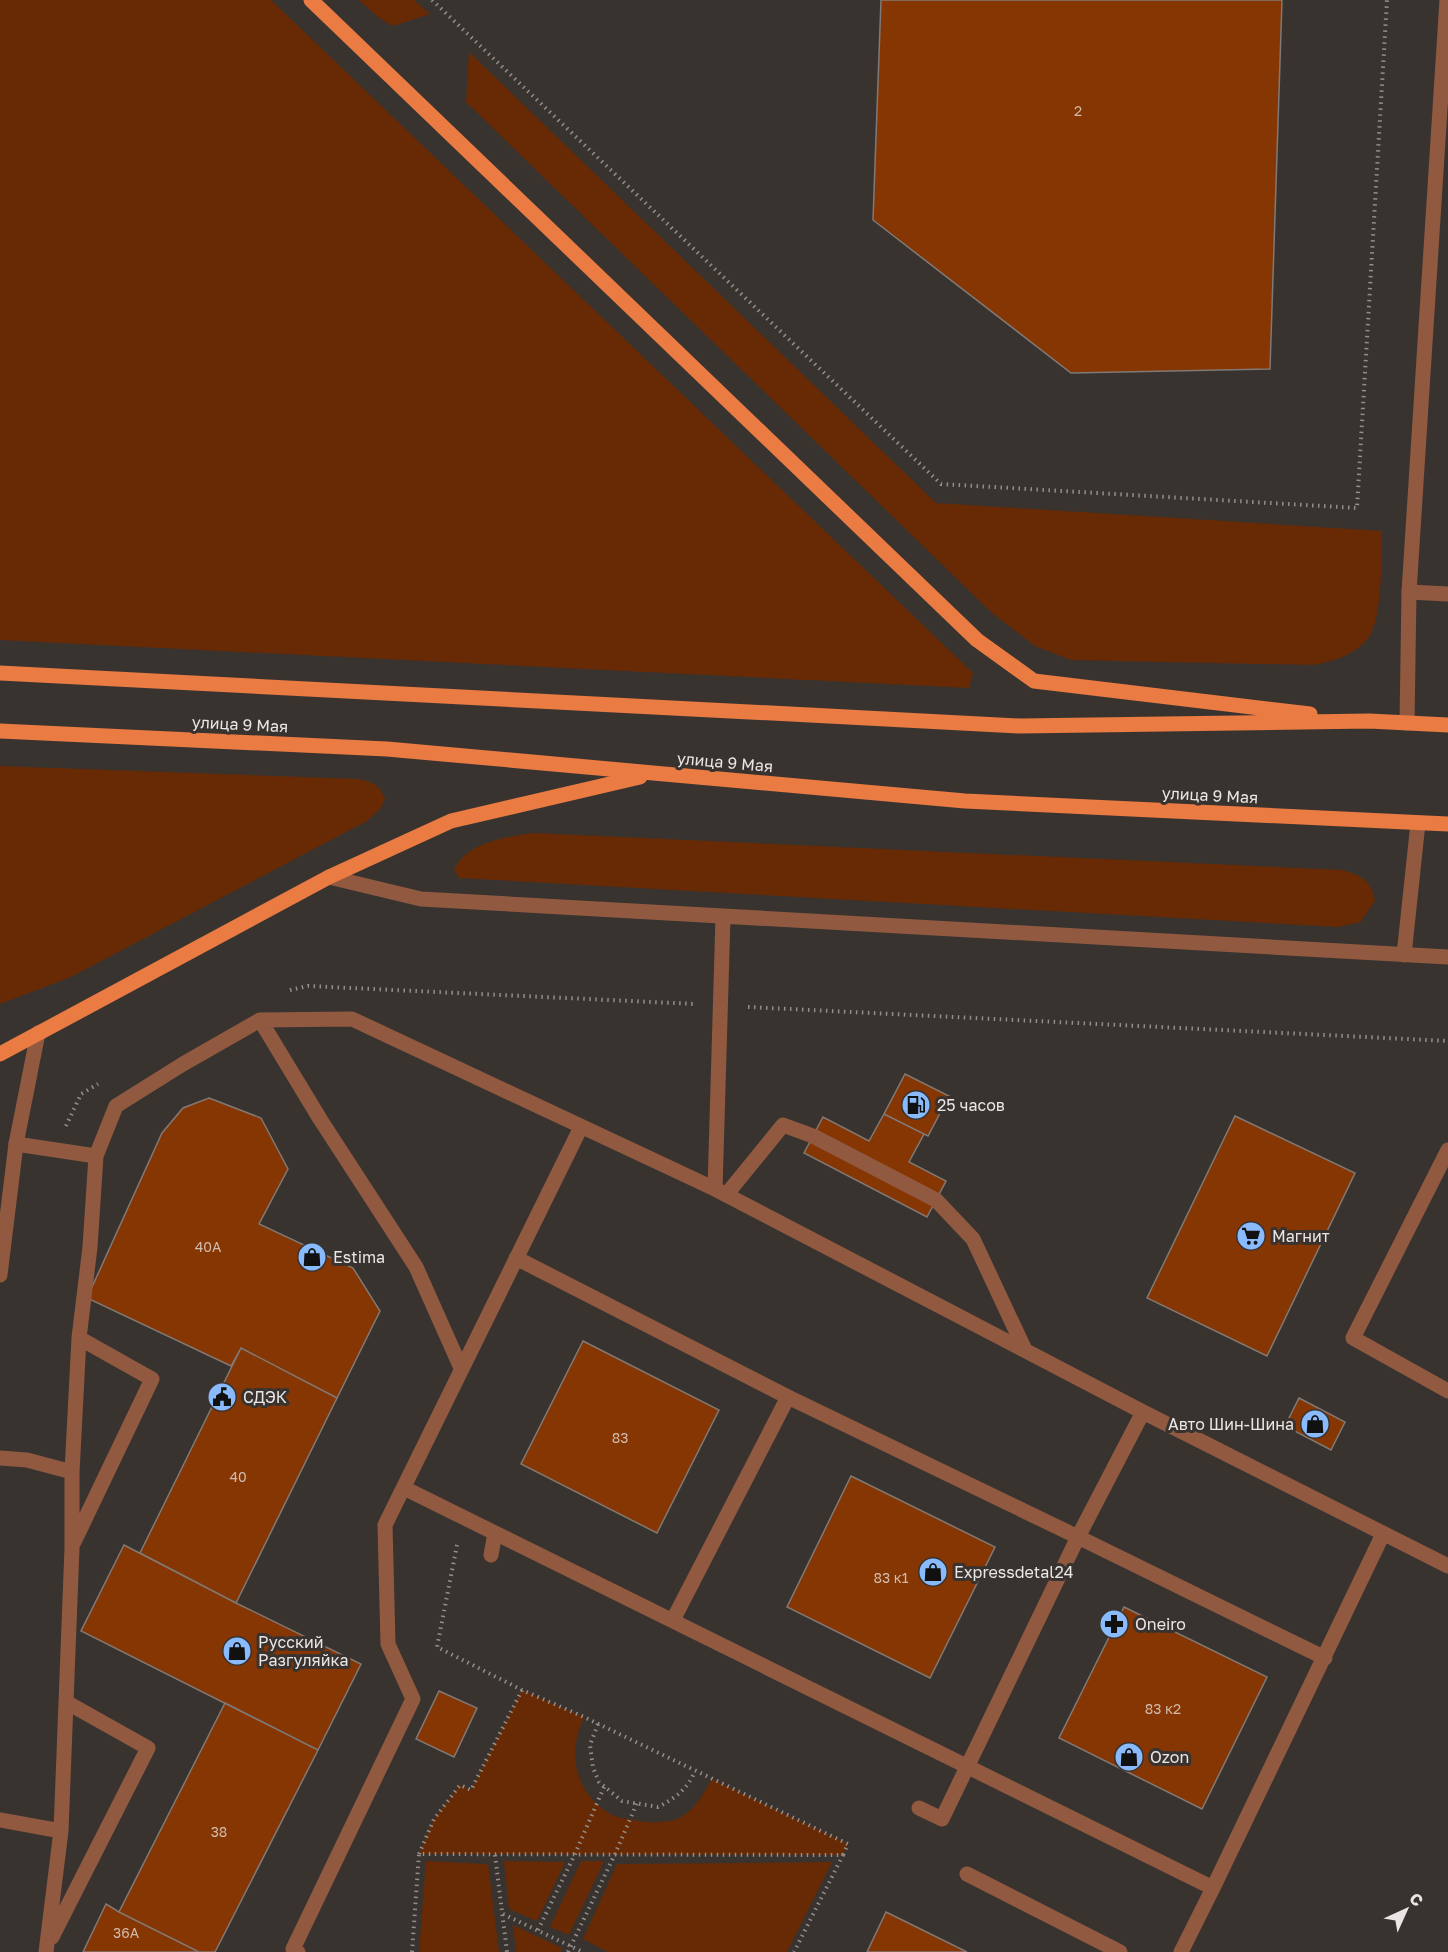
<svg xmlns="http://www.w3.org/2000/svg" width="1448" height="1952" font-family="'Golos Text',sans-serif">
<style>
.green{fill:#672a04}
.building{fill:#853602;stroke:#807976;stroke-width:1.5}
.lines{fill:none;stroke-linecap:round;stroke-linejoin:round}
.path{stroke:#938e8c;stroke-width:4;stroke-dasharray:1.5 4.5;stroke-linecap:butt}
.service{stroke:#915a40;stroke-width:15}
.minor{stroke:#915a40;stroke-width:15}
.tertiary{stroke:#915a40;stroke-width:15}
.primary{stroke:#ea7b42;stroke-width:15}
.labels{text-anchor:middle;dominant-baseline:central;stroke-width:6;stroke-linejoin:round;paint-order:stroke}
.number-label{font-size:14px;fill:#d1baac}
.street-label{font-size:16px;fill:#eae6e5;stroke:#393330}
.poi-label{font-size:16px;fill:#eae6e5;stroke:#393330;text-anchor:start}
</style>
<rect width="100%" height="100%" fill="#393330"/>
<path class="green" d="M0 0H271L973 673 969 688 0 640Z
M359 0H414L430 14 393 26 379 18Z
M469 52 936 503 1382 531C1381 557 1384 626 1364 643 1349 657 1333 661 1314 665L1071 660 1035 646 992 613 466 102Z
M0 766 358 779C373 782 379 784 385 799L380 809 367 821 71 977 0 1004Z
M533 833 1343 870C1362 876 1371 880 1375 901L1360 922 1338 927 459 878 454 869C468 842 506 837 533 833Z
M522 1690 584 1717C568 1752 573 1789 607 1812 615 1818 624 1818 633 1820 648 1823 670 1824 683 1816 696 1808 705 1791 712 1779L848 1844 843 1855 419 1854 434 1819 460 1785 471 1790Z
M426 1861 488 1864 499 1952H419Z
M504 1861 565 1862 537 1921 509 1909Z
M581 1861H604L569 1935 550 1927Z
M832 1862 787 1952H608L583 1939 617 1864Z
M513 1925 562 1948 560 1952H516Z"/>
<path class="building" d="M881 0H1282L1270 369 1071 373 873 220Z
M905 1074 949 1096 928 1136 884 1114Z
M209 1098 261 1118 288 1169 259 1224 353 1268 380 1311 337 1398 241 1348 231 1366 87 1298 162 1133 183 1108Z
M884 1114 924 1134 909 1162 946 1181 927 1217 804 1153 823 1117 869 1141Z
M1235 1116 1355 1173 1267 1356 1147 1298Z
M583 1341 719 1410 657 1533 521 1464Z
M241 1348 337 1398 236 1603 140 1553Z
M1299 1398 1345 1422 1331 1450 1285 1426Z
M851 1476 995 1547 930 1678 787 1607Z
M124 1545 236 1603 361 1664 318 1750 81 1631Z
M1124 1607 1267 1677 1202 1809 1059 1738Z
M439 1691 477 1708 454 1757 416 1739Z
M225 1703 318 1750 215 1952H199L119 1912Z
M106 1904 119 1912 199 1952H83Z
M886 1912 967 1952H867Z"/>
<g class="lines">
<path class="path" d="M432 0 941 484 1357 508 1387 0
M290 990 308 986 695 1004
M748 1007 1448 1041
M66 1126 81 1094 98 1084
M457 1545 437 1647 522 1690 584 1717 848 1844 843 1855
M598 1724 590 1745 593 1768 599 1782 622 1801 658 1807C675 1798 687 1790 695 1771
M419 1854 434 1819 460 1785 471 1790 522 1690
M495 1855 507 1952
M503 1914 583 1952
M538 1930 575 1854 604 1787
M412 1952 419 1854 843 1855 794 1952
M568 1952 615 1854 637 1803"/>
<path class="service" d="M1409 592 1448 594
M329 877 421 899 1448 957
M1404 955 1418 823
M260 1020 320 1119 416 1267 461 1368
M16 1144 96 1156
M1448 1150 1353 1338 1448 1391
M715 1189 723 917
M726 1195 783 1125 813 1136 936 1200 973 1239 1025 1350
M516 1258 788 1397 1078 1537 1325 1658
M0 1458 27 1460 72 1472
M404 1488 1213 1888 1383 1534
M74 1542 152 1379 79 1338
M491 1555 495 1533
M673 1620 788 1397
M919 1808 942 1819 1078 1537 1143 1412
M0 1820 61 1831
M967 1874 1120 1952
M52 1937 148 1748 66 1702
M46 1952 61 1831 72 1548V1472L79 1338 90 1247 96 1156 116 1106 183 1064 260 1020 352 1019 715 1189 1143 1412 1448 1566
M298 1952 293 1949 413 1699 388 1644 385 1525 581 1127
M1181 1952 1213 1888"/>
<path class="minor" d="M1407 723 1409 592 1447 0"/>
<path class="tertiary" d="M0 1275 16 1144 38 1033"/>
<path class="primary" d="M311 0 977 640 1034 681 1310 714
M0 673 1020 726 1369 721 1448 725
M0 731 387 749 965 801 1448 824
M0 1054 329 877 451 821 640 777"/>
</g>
<defs>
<g id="fuel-disc" transform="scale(1.5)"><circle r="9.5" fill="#89bafc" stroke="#393330"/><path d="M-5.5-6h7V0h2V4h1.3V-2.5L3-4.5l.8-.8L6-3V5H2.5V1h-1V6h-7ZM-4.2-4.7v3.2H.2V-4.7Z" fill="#111"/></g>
<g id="supermarket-disc" transform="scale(1.5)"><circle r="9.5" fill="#89bafc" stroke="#393330"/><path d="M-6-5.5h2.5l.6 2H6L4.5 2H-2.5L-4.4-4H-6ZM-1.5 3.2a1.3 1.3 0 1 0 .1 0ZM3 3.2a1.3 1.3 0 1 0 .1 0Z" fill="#111"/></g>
<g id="shop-disc" transform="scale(1.5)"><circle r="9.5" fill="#89bafc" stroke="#393330"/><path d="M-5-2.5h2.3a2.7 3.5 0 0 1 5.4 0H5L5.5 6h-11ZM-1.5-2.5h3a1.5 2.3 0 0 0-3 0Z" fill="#111"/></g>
<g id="civic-disc" transform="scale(1.5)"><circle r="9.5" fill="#89bafc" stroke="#393330"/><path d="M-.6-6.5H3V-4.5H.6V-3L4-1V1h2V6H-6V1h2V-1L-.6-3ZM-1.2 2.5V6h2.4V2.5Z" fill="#111"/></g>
<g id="pharmacy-disc" transform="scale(1.5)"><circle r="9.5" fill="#89bafc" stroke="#393330"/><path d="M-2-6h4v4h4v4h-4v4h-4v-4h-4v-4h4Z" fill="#111"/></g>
</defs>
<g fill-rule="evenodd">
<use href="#fuel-disc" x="916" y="1105"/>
<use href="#supermarket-disc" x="1251" y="1236"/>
<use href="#shop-disc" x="312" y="1257"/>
<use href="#civic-disc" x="222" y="1397"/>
<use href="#shop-disc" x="1315" y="1424"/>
<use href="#shop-disc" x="933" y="1572"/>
<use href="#pharmacy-disc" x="1114" y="1624"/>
<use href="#shop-disc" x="237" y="1651"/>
<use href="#shop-disc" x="1129" y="1757"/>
</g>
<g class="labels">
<g class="number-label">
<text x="1078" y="110">2</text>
<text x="208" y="1246">40А</text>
<text x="620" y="1437">83</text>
<text x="238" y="1476">40</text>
<text x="891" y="1577">83 к1</text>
<text x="1163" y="1708">83 к2</text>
<text x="219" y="1831">38</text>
<text x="126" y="1932">36А</text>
</g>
<g class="street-label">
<text transform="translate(240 724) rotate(3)">улица 9 Мая</text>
<text transform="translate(725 762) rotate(5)">улица 9 Мая</text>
<text transform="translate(1210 795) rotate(3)">улица 9 Мая</text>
</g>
<g class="poi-label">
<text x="937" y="1105">25 часов</text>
<text x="1272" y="1236">Магнит</text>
<text x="333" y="1257">Estima</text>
<text x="243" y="1397">СДЭК</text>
<text x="1294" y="1424" text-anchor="end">Авто Шин-Шина</text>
<text x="954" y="1572">Expressdetal24</text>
<text x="1135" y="1624">Oneiro</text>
<text x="258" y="1642">Русский<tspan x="258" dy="18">Разгуляйка</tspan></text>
<text x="1150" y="1757">Ozon</text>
</g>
</g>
<g transform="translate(1406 1910) rotate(45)" stroke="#393330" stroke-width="4.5" paint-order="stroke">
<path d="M0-4.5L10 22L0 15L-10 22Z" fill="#eae6e5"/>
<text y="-9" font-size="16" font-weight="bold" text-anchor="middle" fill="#eae6e5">С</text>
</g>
</svg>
